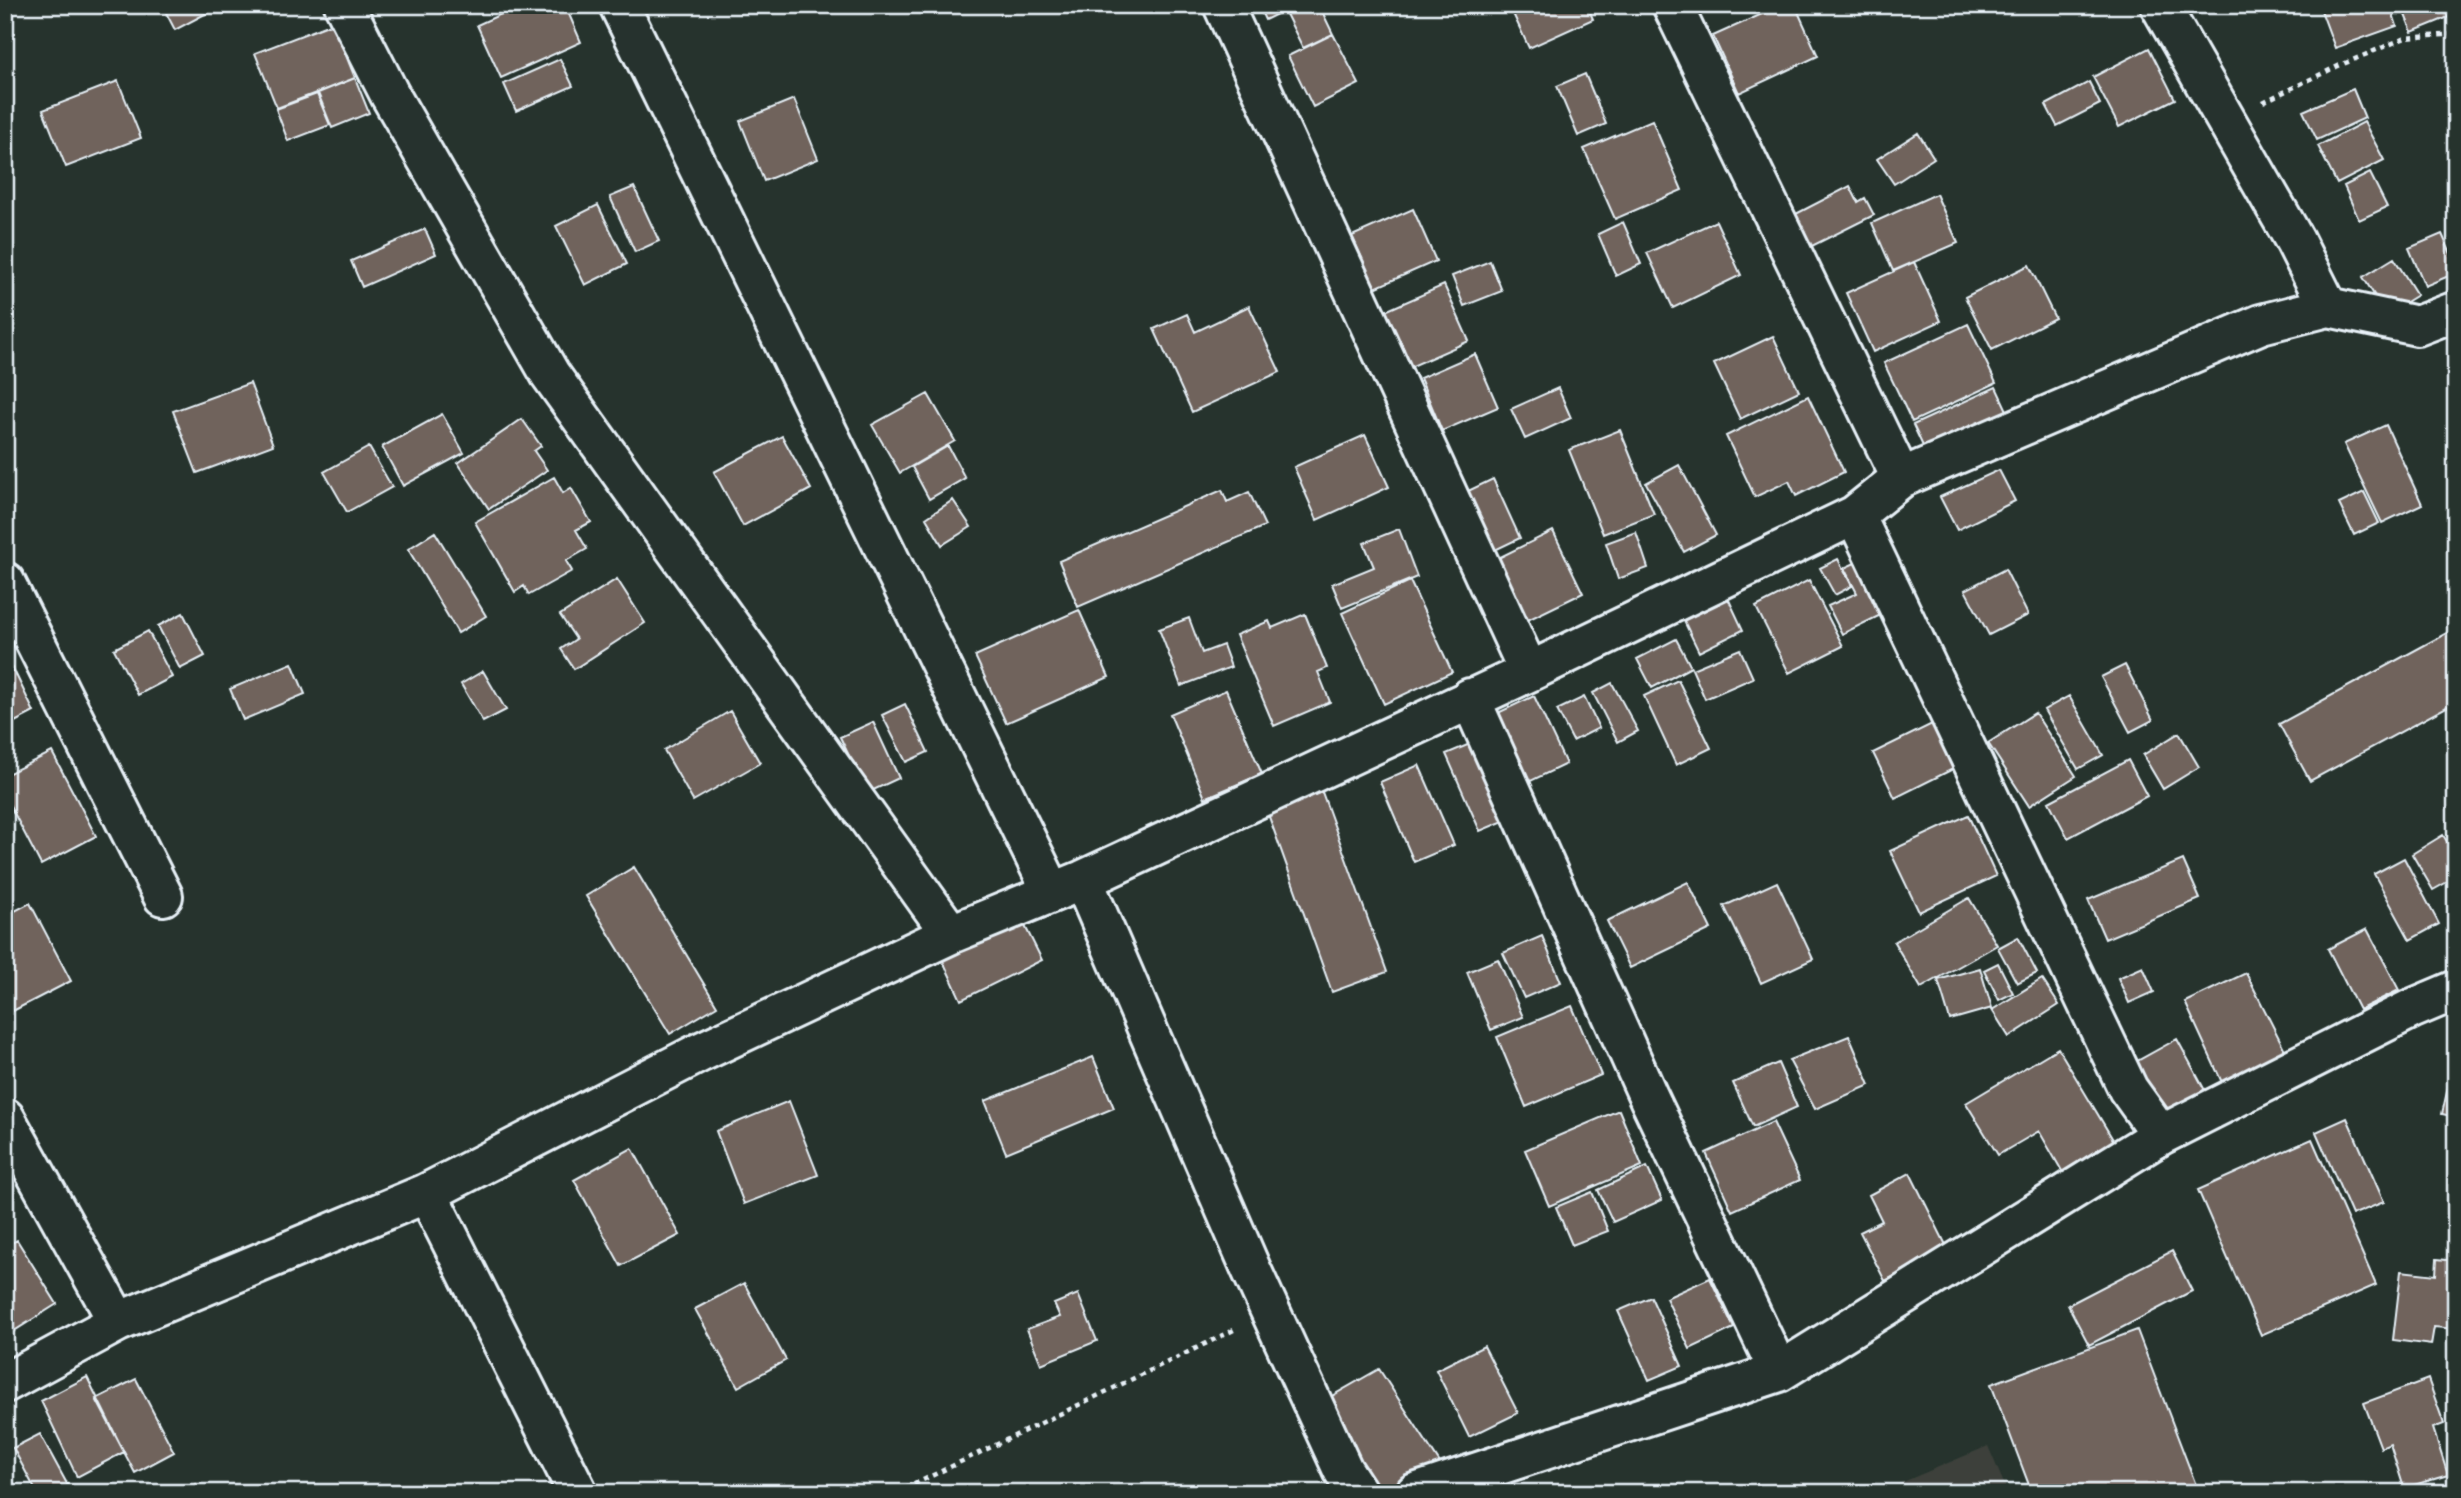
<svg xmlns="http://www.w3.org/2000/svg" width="2461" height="1498" font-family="'Indie Flower',sans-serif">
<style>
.built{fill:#3c413b}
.building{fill:#6f635c;stroke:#e8f1f8;stroke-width:2}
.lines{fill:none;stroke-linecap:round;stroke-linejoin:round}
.street-casing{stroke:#e8f1f8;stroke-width:44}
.path{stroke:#e8f1f8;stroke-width:4.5;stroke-dasharray:5 5;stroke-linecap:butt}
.street{stroke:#26332d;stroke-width:38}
</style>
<rect width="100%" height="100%" fill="#26332d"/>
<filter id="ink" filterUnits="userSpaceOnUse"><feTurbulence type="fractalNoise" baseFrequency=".0143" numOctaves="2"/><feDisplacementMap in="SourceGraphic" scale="14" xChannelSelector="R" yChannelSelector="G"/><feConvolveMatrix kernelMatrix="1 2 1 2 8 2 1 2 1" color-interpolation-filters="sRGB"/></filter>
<g filter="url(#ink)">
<path class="built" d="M1988 1446 2008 1493H1877Z"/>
<path class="building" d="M162 5H222L175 30Z
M521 5H565L581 42 501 78 477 25Z
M1258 5H1295L1265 20Z
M1295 5H1319L1333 34 1303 48 1284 10Z
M1509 5H1587L1593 19 1529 48Z
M1782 5H1795L1818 56 1739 93 1713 36Z
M2319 5H2390L2397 26 2335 48Z
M2401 5H2456V14L2412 32Z
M333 23 355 78 277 108 255 53Z
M1333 34 1359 84 1313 107 1288 56Z
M2149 48 2175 99 2119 127 2093 77Z
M560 59 573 86 516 111 504 84Z
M1585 74 1606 124 1578 136 1557 86Z
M355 78 369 113 332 128 318 93Z
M118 81 141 138 66 167 43 110Z
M2089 82 2100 104 2057 126 2046 105Z
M2353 89 2365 118 2317 140 2303 111Z
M317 94 330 125 288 141 276 109Z
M794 99 818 159 764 181 740 121Z
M1652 120 1682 190 1615 219 1584 149Z
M2364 122 2384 160 2337 184 2318 146Z
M1918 133 1934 158 1894 184 1877 159Z
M2370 173 2387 207 2359 220 2344 186Z
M1850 186 1858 202 1865 198 1874 215 1810 247 1794 215Z
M634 187 659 241 635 252 610 197Z
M1936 194 1958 243 1893 271 1872 223Z
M598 205 627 264 585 285 556 226Z
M1413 209 1436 261 1375 288 1352 236Z
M1716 221 1741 275 1673 308 1647 253Z
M1623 222 1641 264 1616 276 1598 234Z
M425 229 436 254 362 287 351 261Z
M2442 234 2456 265V273L2425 286 2409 248Z
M2394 258 2417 295 2386 314 2363 277Z
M1490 261 1502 291 1464 306 1452 276Z
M1914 262 1941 321 1873 352 1846 293Z
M2029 265 2055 318 1992 350 1965 297Z
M1444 285 1469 341 1408 368 1383 312Z
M1249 306 1280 372 1192 412 1154 329 1187 314 1195 332Z
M1968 324 1996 383 1912 422 1884 363Z
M1773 336 1799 391 1740 419 1714 364Z
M1475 354 1498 407 1442 431 1420 378Z
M250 383 273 445 197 473 173 411Z
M1996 387 2011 419 1928 457 1913 425Z
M1558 388 1571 418 1525 439 1511 409Z
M928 394 955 441 900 473 872 425Z
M1808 396 1844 472 1796 496 1789 481 1755 497 1726 436Z
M442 414 464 453 403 486 382 447Z
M522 419 541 446 534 451 547 470 489 509 458 463Z
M2386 425 2422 504 2382 523 2344 444Z
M1620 430 1654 514 1603 534 1569 450Z
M1365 435 1389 487 1317 520 1294 467Z
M782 436 811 489 743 526 714 472Z
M948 446 965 478 929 499 912 467Z
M369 447 392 487 347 512 324 472Z
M1679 465 1716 535 1684 552 1646 483Z
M1999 470 2015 501 1957 530 1940 497Z
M554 477 563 493 571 488 591 522 576 530 587 549 566 561 572 571 529 595 524 586 515 592 475 522Z
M1493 479 1520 538 1493 551 1466 492Z
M1222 490 1227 502 1249 492 1265 526 1078 607 1059 561Z
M2364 492 2379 523 2354 535 2339 504Z
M953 500 971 527 942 545 926 518Z
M1399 529 1417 577 1342 608 1332 584 1374 567 1364 543Z
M1553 531 1583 593 1511 628 1480 567Z
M435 532 486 616 458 633 408 549Z
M1636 532 1648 568 1618 579 1606 543Z
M1868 557 1893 609 1842 634 1828 606 1857 593 1844 568Z
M1838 559 1852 586 1835 595 1820 568Z
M2005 569 2028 615 1989 635 1965 590Z
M617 579 645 623 574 669 561 649 576 639 560 615Z
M1809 580 1843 646 1789 673 1756 607Z
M1410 581 1452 672 1384 704 1342 613Z
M1728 598 1743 630 1699 652 1683 619Z
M1079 610 1109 677 1006 723 975 656Z
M183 613 205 656 180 669 158 626Z
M1305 614 1327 668 1318 672 1330 702 1274 726 1236 635 1269 621 1272 628Z
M1189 618 1202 653 1223 645 1231 667 1181 686 1159 629Z
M2456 628V702L2310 781 2279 724Z
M148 631 172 677 138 695 114 649Z
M1676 639 1691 667 1652 688 1637 659Z
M1740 649 1753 678 1705 699 1692 669Z
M7 656 34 712 5 727V657Z
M292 663 305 694 243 720 230 689Z
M2125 665 2153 720 2130 732 2101 677Z
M483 671 506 710 483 722 461 684Z
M1678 680 1711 748 1676 765 1644 696Z
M1612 683 1638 731 1618 742 1593 693Z
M1226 690 1262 774 1205 798 1170 714Z
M1534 696 1566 764 1516 788 1483 720Z
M2069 696 2103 755 2078 769 2044 710Z
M1584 697 1599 728 1573 741 1557 710Z
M905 704 928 752 906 762 882 715Z
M730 711 760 763 693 801 664 750Z
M2035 713 2076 776 2029 806 1988 743Z
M873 722 899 778 867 793 840 737Z
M1934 723 1957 767 1895 798 1873 753Z
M2179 733 2199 767 2163 789 2143 755Z
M1477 741 1511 818 1480 831 1446 754Z
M52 752 96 836 41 865 5 796V775Z
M2128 760 2147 796 2068 838 2049 802Z
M1419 765 1454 845 1414 862 1380 782Z
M1322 792 1387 972 1332 992 1267 811Z
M1968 815 1996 876 1919 912 1890 851Z
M2443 835 2456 856V877L2433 890 2412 854Z
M2404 858 2439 924 2410 940 2374 874Z
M2183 860 2200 899 2105 939 2088 900Z
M634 867 717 1006 670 1034 586 896Z
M1688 882 1711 929 1630 968 1607 921Z
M1777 882 1813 959 1761 983 1724 906Z
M1969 898 1997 945 1921 988 1894 942Z
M30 903 71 981 5 1015V916Z
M1022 920 1042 960 961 1000 942 959Z
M2367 929 2399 990 2359 1010 2328 949Z
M2456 935V976L2447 979Z
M1542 936 1561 982 1524 998 1503 953Z
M2018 937 2037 973 2017 983 1998 948Z
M1498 959 1523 1017 1491 1030 1467 972Z
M1998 963 2013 993 1999 1000 1984 970Z
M2143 967 2154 992 2129 1003 2118 978Z
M1980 968 1992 1008 1950 1020 1938 980Z
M2246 973 2290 1060 2225 1089 2185 1002Z
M2042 979 2059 1005 2009 1037 1992 1010Z
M1572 1006 1601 1075 1526 1107 1497 1037Z
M1849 1036 1870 1085 1815 1109 1789 1060Z
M2177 1039 2207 1094 2161 1118 2132 1064Z
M2058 1048 2118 1148 2066 1178 2039 1131 1998 1155 1966 1103Z
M1093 1057 1114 1108 1006 1153 985 1101Z
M1778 1063 1797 1107 1753 1127 1733 1083Z
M2456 1063V1117L2442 1114 2453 1065Z
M789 1101 818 1175 744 1204 716 1131Z
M1619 1110 1642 1166 1549 1206 1525 1150Z
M2347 1118 2384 1202 2352 1215 2316 1132Z
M1773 1122 1800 1180 1732 1211 1706 1153Z
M2312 1139 2376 1285 2261 1335 2198 1190Z
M632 1148 680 1235 621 1266 574 1180Z
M1647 1167 1662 1200 1613 1222 1598 1190Z
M1910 1173 1948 1249 1885 1281 1860 1232 1882 1221 1869 1195Z
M1592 1192 1608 1231 1572 1245 1556 1207Z
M17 1240 57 1304 14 1331 5 1316V1247Z
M2172 1251 2192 1291 2089 1345 2068 1305Z
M2437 1259 2456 1261V1329L2434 1327 2431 1345 2393 1340 2401 1271 2436 1275Z
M1710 1278 1734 1328 1690 1349 1666 1298Z
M744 1283 786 1360 738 1387 695 1309Z
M1078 1294 1097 1341 1041 1364 1027 1329 1060 1317 1054 1304Z
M1651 1297 1682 1366 1649 1380 1618 1311Z
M2137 1330 2199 1493H2032L1991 1384Z
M1484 1346 1518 1413 1469 1437 1436 1370Z
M1379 1369 1447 1474 1375 1493 1325 1400Z
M87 1377 124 1452 77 1477 41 1401Z
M136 1379 174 1452 135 1473 96 1399Z
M2428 1379 2444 1424 2433 1428 2448 1475 2404 1488 2390 1444 2381 1448 2364 1403Z
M40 1434 72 1493H37L13 1448Z
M196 1484 201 1493H180Z"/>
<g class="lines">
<g class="street-casing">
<path id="street" d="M344 5 390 95 550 374 951 934
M619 5 1052 892
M1223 5 1529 672
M1672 5 1901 478
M2160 5 2295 241 2328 307
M5 582 163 896
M1470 698 1649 1098 1779 1372
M1083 880 1251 1269 1343 1470 1358 1493
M5 1118 118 1322
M2161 1135 2411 1009 2456 990
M5 1383 118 1322 427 1193
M578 1493 427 1193 701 1052 951 934 1083 880 1529 672 1855 515 1901 478 2261 324 2328 307 2417 326 2456 311
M1415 1493 1779 1372 2161 1135 2128 1089 1855 515"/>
</g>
<path class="path" d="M2263 102 2336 67 2405 38 2456 34
M896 1493 1236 1329"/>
<use href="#street" class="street"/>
</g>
</g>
<rect width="2461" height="1498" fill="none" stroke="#26332d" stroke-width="28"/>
<rect x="14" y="14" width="2433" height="1470" fill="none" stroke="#e8f1f8" stroke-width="2.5" filter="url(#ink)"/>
</svg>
